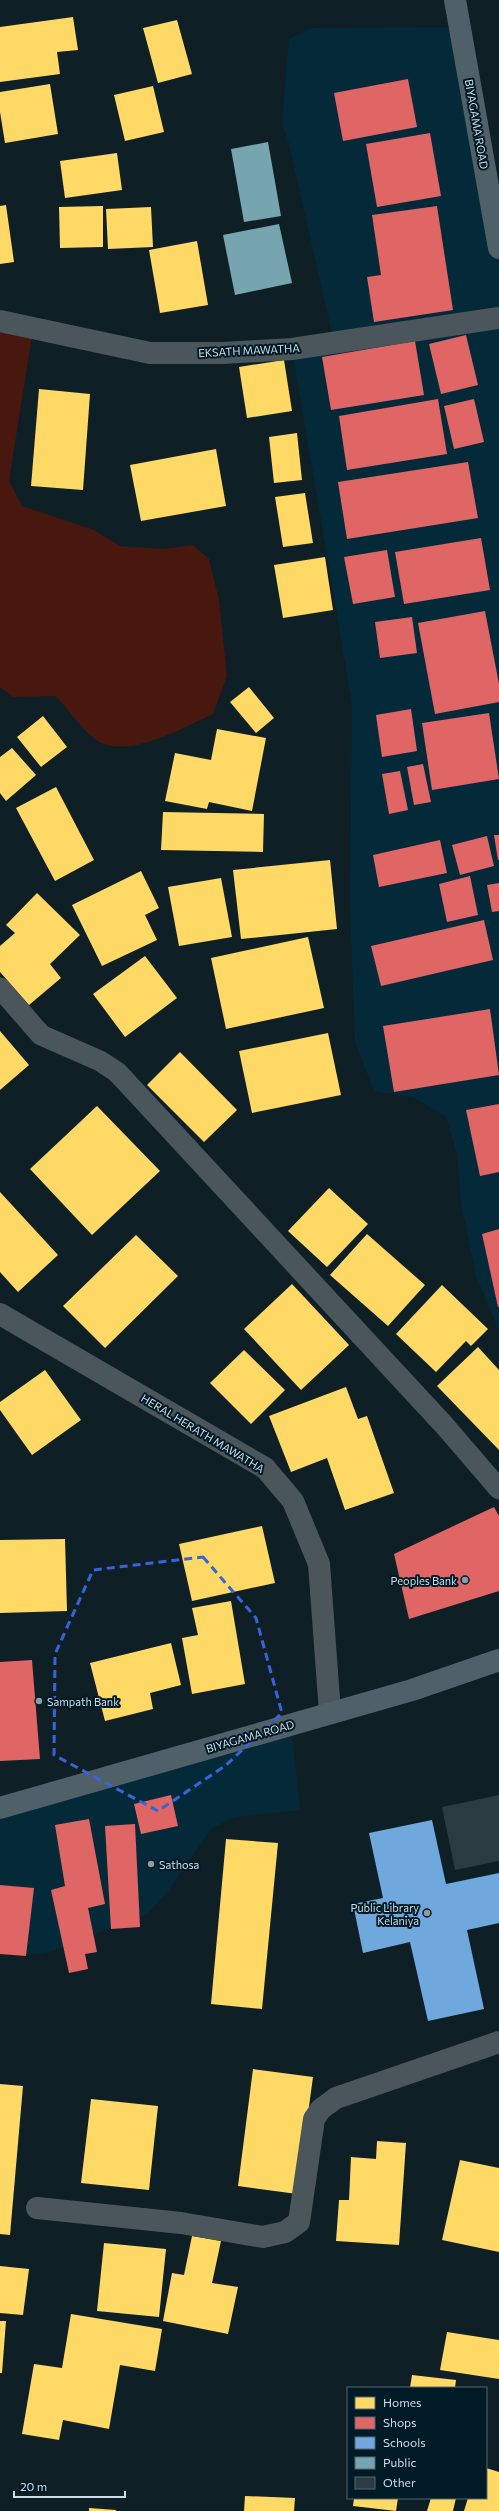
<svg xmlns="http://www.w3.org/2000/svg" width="499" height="2511" font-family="Commissioner,sans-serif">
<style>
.built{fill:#042a39}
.green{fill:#48170e}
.homes{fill:#ffd966}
.shops{fill:#e06666}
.schools{fill:#6fa8dc}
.public{fill:#76a5af}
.building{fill:#2b3b42}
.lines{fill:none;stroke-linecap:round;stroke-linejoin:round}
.lane{stroke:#4a565c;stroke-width:21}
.street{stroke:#4a565c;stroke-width:22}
.primary{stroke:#506068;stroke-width:22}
.marked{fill:none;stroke:#3864da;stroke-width:3;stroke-dasharray:8 5;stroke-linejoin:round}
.poi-dot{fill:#8b9ca4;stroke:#001a26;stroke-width:1.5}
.labels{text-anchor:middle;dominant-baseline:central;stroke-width:4;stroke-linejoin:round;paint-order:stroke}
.street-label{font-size:11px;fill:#cedfe8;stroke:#001a26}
.poi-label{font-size:11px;fill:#cedfe8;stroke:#001a26;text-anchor:end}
</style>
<rect width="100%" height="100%" fill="#0f1f26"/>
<path class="built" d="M460 27 499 248V1331L476 1276 461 1203 457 1154 446 1117 415 1098 374 1091 355 1042 350 905 352 704 292 349 334 342 288 140 282 125 289 39 312 28Z
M291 1725 300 1810 234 1817 210 1830 169 1890 147 1914 44 1954 0 1953V1793L2 1807Z"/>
<path class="green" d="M0 321 33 329 9 481 22 506 94 530 120 546 163 549 193 545 209 559 219 600 227 676 213 714C184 727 125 762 95 739 83 731 67 708 56 696L13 697 0 687Z"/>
<path class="homes" d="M73 17 78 50 57 52 60 74 0 82V27Z
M177 20 192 74 158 83 143 28Z
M50 84 58 134 5 143 0 112V92Z
M153 86 164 132 125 141 114 95Z
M117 153 122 190 65 198 60 161Z
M6 205 14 262 0 264V206Z
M103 206V247L60 248 59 207Z
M151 207 153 247 108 249 106 209Z
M197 241 208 305 160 313 149 250Z
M284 360 292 411 247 418 239 367Z
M39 389 90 394 83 490 31 486Z
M297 433 302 480 274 483 269 437Z
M216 449 226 506 141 521 130 465Z
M305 493 313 543 283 547 275 497Z
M325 557 333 610 283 618 274 565Z
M249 687 274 718 256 733 230 702Z
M43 716 67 747 41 767 17 737Z
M217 729 266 738 252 811 209 802 207 809 165 801 175 753 211 760Z
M12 748 36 775 6 801 0 793V757Z
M56 787 94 860 55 881 16 808Z
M163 812 264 814 263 852 161 850Z
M330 860 337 929 241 939 233 870Z
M141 871 159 908 145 915 157 940 102 966 72 905Z
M221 878 232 937 179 946 168 887Z
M37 893 80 935 50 964 61 978 29 1005 0 972V946L15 933 6 925Z
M308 937 324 1008 226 1029 211 958Z
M145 956 177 998 125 1037 93 994Z
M0 1031 29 1065 0 1090Z
M328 1033 341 1095 252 1113 239 1051Z
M180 1052 237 1110 204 1142 147 1085Z
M97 1106 160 1171 92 1235 30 1169Z
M329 1188 368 1224 327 1267 288 1231Z
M0 1192 58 1255 18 1292 0 1272Z
M367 1234 425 1285 388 1326 330 1275Z
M136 1235 178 1276 105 1348 63 1306Z
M292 1284 349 1345 301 1390 244 1329Z
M442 1285 488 1329 471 1346 466 1341 436 1372 396 1334Z
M478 1347 499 1370V1450L437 1386Z
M244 1350 285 1390 251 1424 210 1383Z
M45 1370 81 1420 32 1455 0 1410V1402Z
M346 1387 358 1419 367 1416 394 1493 345 1510 327 1458 291 1472 269 1416Z
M262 1526 275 1583 192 1601 179 1544Z
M65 1539 67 1611 0 1613V1540Z
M231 1601 245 1684 192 1694 182 1638 198 1635 192 1608Z
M171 1643 181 1685 150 1693 153 1709 105 1721 90 1663Z
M226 1839 278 1843 262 2009 211 2004Z
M253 2069 313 2077 297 2194 238 2186Z
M0 2084 23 2086 10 2235 0 2234Z
M91 2099 158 2106 149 2190 81 2183Z
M377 2141 406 2143 399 2245 336 2241 339 2200H349L351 2157 376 2159Z
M460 2160 499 2168V2252L442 2240Z
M192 2236 221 2241 212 2283 238 2287 228 2334 163 2321 172 2273 184 2275Z
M104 2243 166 2249 159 2317 97 2311Z
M0 2266 29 2269 23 2315 0 2313Z
M71 2314 162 2329 155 2371 120 2365 109 2429 63 2420 59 2440 22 2434 34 2364 62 2368Z
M0 2321H6L2 2373H0Z
M447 2332 499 2340V2379L440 2370Z
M412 2375 456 2380 455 2388H410Z
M486 2468 499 2472V2511H464L468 2498H486Z
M245 2496 295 2498 294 2511H244Z
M354 2498H398L396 2511 353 2506Z
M431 2498H456L453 2511H427Z
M89 2508 116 2510V2511H89Z"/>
<path class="shops" d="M408 79 417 127 343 141 334 93Z
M430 133 441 196 377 207 366 144Z
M437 206 453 310 374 322 367 277 381 275 372 215Z
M466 335 478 385 441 394 429 344Z
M415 341 424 395 331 410 322 357Z
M438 399 447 454 347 470 339 416Z
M474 399 484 442 454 449 444 406Z
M468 462 478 518 347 539 338 482Z
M481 538 490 590 404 604 395 552Z
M387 550 395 597 353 604 344 557Z
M485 611 499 684V702L435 714 418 623Z
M412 617 417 653 380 658 375 622Z
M411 709 417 751 382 757 376 715Z
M489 713 499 779 432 790 422 723Z
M423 764 431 802 414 805 407 767Z
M400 771 408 810 389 814 382 774Z
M494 835H499V860H498Z
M487 836 494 866 460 875 452 845Z
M440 840 447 873 379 887 373 855Z
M470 876 478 915 447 922 439 884Z
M499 883V911L492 912 487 885Z
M484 920 493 960 381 986 371 946Z
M490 1009 499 1075 394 1092 383 1026Z
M499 1104V1172L480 1176 466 1110Z
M499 1229V1307H498L482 1234Z
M494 1507 499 1516V1591L409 1619 394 1554Z
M32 1660 40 1759 0 1761V1662Z
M171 1795 178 1826 141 1834 134 1804Z
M89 1819 105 1904 88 1908 97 1952 85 1954 88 1969 69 1973 51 1890 65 1886 55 1825Z
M135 1824 140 1927 111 1929 105 1826Z
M0 1885 34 1888 26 1956 0 1954Z"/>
<path class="schools" d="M432 1820 446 1884 499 1873V1923L467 1930 484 2009 428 2021 410 1942 363 1953 353 1904 383 1898 369 1833Z"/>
<path class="public" d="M268 142 281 216 244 222 231 149Z
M279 224 292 283 235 295 223 235Z"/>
<path class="building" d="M499 1795V1861L455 1870 442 1807Z"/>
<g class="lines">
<path class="lane" d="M0 988 41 1035 100 1061 117 1072 444 1425 499 1489"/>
<path class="street" d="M0 321 150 353H223L292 349 499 318
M0 1314 265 1468 293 1501 319 1564 330 1713
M37 2208 181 2223 263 2237 285 2232 299 2222 314 2119 321 2109 336 2098 499 2042"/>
<path class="primary" d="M455 0 499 248
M0 1808 412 1690 499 1660"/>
</g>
<path class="marked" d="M203 1557 256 1618 282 1713 225 1766 158 1811 54 1755 55 1654 93 1570Z"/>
<g class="poi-dot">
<circle cx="465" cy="1580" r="4"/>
<circle cx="39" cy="1701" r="4"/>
<circle cx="151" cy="1864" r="4"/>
<circle cx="427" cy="1913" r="4"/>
</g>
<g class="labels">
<g class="street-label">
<text transform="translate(477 124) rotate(80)">BIYAGAMA ROAD</text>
<text transform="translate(249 350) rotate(-3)">EKSATH MAWATHA</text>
<text transform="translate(203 1433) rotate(31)">HERAL HERATH MAWATHA</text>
<text transform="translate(250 1736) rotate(-16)">BIYAGAMA ROAD</text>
</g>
<g class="poi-label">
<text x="457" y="1580">Peoples Bank</text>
<text x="47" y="1701" text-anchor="start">Sampath Bank</text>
<text x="159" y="1864" text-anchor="start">Sathosa</text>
<text x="419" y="1907">Public Library<tspan x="419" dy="13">Kelaniya</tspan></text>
</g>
</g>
<rect x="347" y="2387" width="140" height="112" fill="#001a26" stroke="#526974"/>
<rect x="355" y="2397" width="20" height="12" fill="#ffd966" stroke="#526974"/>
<text x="383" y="2407" font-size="12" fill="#cedfe8">Homes</text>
<rect x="355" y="2417" width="20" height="12" fill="#e06666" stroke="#526974"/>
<text x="383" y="2427" font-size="12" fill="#cedfe8">Shops</text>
<rect x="355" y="2437" width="20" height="12" fill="#6fa8dc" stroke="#526974"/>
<text x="383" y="2447" font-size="12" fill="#cedfe8">Schools</text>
<rect x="355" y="2457" width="20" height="12" fill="#76a5af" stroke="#526974"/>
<text x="383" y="2467" font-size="12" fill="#cedfe8">Public</text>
<rect x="355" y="2477" width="20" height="12" fill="#2b3b42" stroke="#526974"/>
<text x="383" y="2487" font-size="12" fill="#cedfe8">Other</text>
<path d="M14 2491v6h111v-6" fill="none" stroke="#cedfe8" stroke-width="2"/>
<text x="20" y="2491" font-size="12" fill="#cedfe8" stroke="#001a26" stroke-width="3" paint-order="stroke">20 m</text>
</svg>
